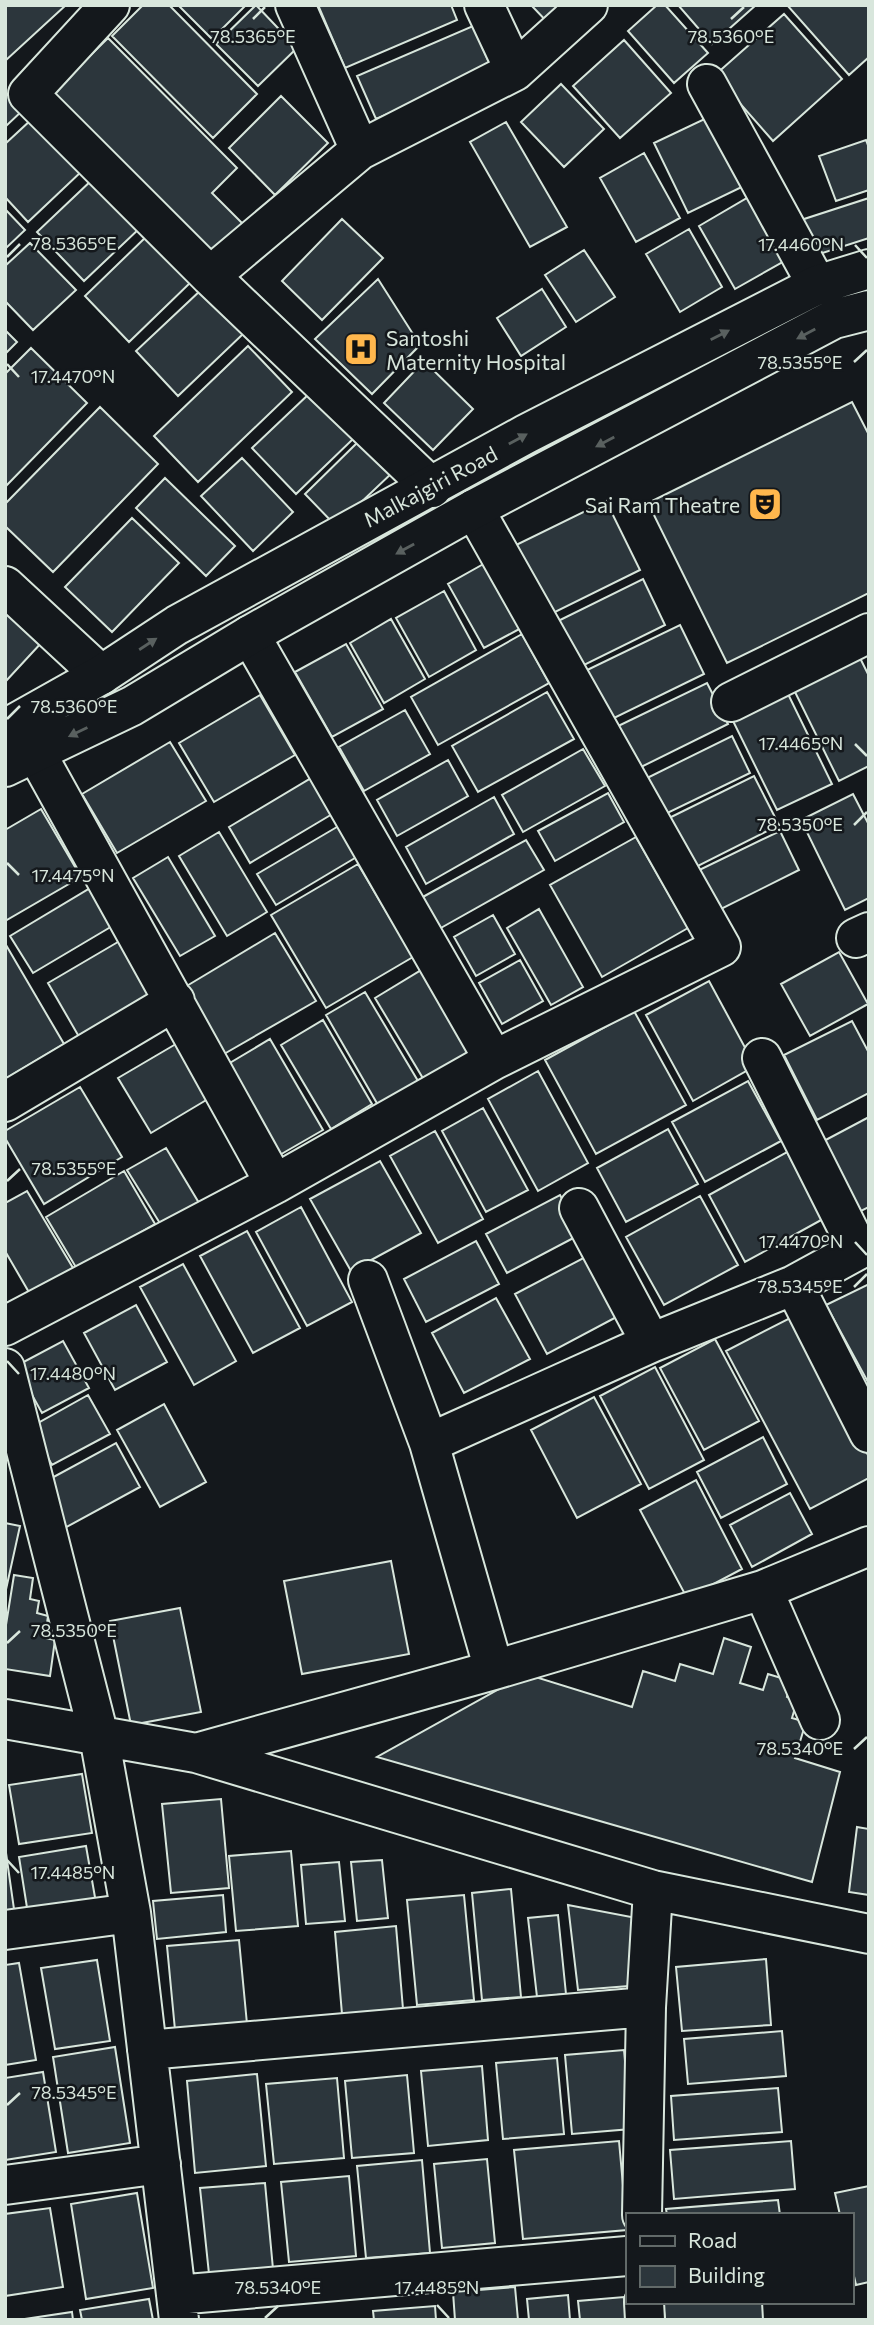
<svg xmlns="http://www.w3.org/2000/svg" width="874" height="2325" font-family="Commissioner,sans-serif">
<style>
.building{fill:#2c363c;stroke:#d8e6dc;stroke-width:2}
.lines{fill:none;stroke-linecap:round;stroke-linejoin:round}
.minor-casing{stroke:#d8e6dc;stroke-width:42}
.major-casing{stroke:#d8e6dc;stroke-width:42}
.minor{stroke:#14181c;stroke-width:38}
.major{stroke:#14181c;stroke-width:38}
.oneway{fill:#59605f}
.ticks{fill:none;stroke:#d8e6dc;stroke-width:2.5}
.labels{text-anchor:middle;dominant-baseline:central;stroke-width:5;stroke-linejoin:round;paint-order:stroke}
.poi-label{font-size:21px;fill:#d8e6dc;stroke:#14181c;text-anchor:start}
.street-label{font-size:21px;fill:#d8e6dc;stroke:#14181c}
.ticks-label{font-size:18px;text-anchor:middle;fill:#d8e6dc;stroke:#14181c;stroke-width:5;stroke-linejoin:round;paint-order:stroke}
</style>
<rect width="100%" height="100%" fill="#14181c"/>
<path class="building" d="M5 5H66L5 61Z
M143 5H169L257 94 213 138 112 36Z
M178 5H246L212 39Z
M256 5 297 48 258 86 216 44Z
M318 5H451L457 20 345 68Z
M531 5H571L551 26Z
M657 5H665L708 53 674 83 628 31Z
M678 5H756L712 44Z
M787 5H869V57L849 75Z
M784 14 842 79 773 141 715 75Z
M473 26 492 69 376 119 357 76Z
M108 38 237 168 212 193 243 224 212 254 53 92Z
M624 40 671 93 620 138 573 86Z
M561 84 604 129 564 167 521 122Z
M5 92 23 110 5 127Z
M281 96 328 143 275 195 229 148Z
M715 114 748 184 688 213 654 143Z
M32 119 82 171 28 222 5 197V144Z
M506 122 567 227 530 247 470 142Z
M866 140 869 148V190L836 201 819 156Z
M644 153 680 218 636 242 600 178Z
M94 178 141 227 84 281 37 232Z
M759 191 795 255 735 289 699 226Z
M869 198V238L810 257 798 221Z
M5 209 25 230 5 249Z
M342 219 383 258 322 320 282 281Z
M689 229 722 287 680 312 646 254Z
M148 235 192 281 129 342 85 296Z
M30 243 76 290 33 330 5 301V266Z
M584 250 615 297 576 322 545 275Z
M378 279 420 345 372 394 315 339Z
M542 289 566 327 521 356 497 318Z
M201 290 243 334 178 396 136 351Z
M5 330 17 342 5 354Z
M248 346 292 392 198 482 154 436Z
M31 348 87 403 5 487V374Z
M424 361 473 409 433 450 384 403Z
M310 393 353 439 296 494 252 448Z
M852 402 869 435V593L727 663 648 503Z
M100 407 158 464 53 572 5 526V504Z
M361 439 393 472 336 526 305 494Z
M242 458 293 512 253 551 201 496Z
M165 478 235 546 206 576 136 508Z
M606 501 640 570 547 616 512 547Z
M132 518 179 563 112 632 65 587Z
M487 562 523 627 484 648 448 584Z
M643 579 665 625 578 668 556 622Z
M444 591 476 650 429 677 396 618Z
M5 605 43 641 6 681 5 680Z
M391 619 425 679 384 703 350 643Z
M680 625 704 674 608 721 583 672Z
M522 634 549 683 438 745 411 697Z
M346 644 383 709 332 737 295 672Z
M859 656 869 676V766L839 781 793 688Z
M707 683 728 724 635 770 614 728Z
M547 692 574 739 478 792 452 746Z
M788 694 832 784 777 810 733 721Z
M260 695 295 755 214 802 179 743Z
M405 710 430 754 364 791 339 747Z
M732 736 750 773 653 820 635 784Z
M170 742 206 801 117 853 82 794Z
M583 749 605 786 523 832 502 795Z
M448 760 468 796 397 836 377 800Z
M318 774 339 810 250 863 229 827Z
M754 776 779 825 690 870 665 820Z
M608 793 624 822 555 861 538 831Z
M853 794 869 825V898L845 910 801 820Z
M494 797 514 834 426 884 406 847Z
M41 809 81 877 5 921V830Z
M342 824 360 855 276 905 257 874Z
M780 831 799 870 711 914 691 874Z
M219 832 267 912 227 936 179 856Z
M636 837 688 928 602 977 550 885Z
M526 840 544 870 439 929 421 898Z
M168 857 215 936 180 956 133 878Z
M358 864 413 957 326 1008 271 915Z
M92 887 114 925 33 973 10 936Z
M539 909 583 987 551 1005 507 928Z
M493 915 515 954 476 976 454 937Z
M275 933 316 1001 224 1054 185 987Z
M123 939 157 998 82 1042 48 983Z
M6 945 64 1044 5 1079V946Z
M839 952 868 1004 810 1036 781 984Z
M520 960 543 1001 502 1024 479 983Z
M423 969 472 1051 424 1080 375 998Z
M709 981 755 1066 693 1101 646 1015Z
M365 992 418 1081 378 1105 326 1015Z
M634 1011 686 1105 596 1154 545 1060Z
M323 1020 372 1104 331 1129 281 1045Z
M852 1021 869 1053V1093L817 1120 784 1055Z
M270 1039 323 1130 271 1160 218 1070Z
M181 1041 213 1096 151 1133 118 1078Z
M538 1071 588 1163 538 1191 488 1099Z
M748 1081 781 1141 705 1182 672 1122Z
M80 1087 122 1157 44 1204 5 1138V1131Z
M483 1108 528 1190 486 1212 442 1131Z
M869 1117V1207L857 1213 820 1143Z
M668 1129 698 1184 626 1222 597 1168Z
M435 1131 483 1219 438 1243 390 1156Z
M166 1148 199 1203 161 1225 127 1170Z
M787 1152 823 1219 745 1262 709 1195Z
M380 1161 421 1233 351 1271 310 1199Z
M124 1171 155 1224 77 1269 46 1217Z
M27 1191 73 1268 30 1294 5 1251V1203Z
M560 1195 581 1234 507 1273 486 1234Z
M700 1196 738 1265 664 1305 626 1237Z
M301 1207 352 1302 307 1326 256 1232Z
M247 1231 300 1328 253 1353 200 1256Z
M476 1241 499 1284 426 1322 404 1279Z
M593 1253 624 1313 547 1354 515 1294Z
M183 1264 236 1361 194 1385 140 1287Z
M869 1284V1384L826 1305Z
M496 1298 530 1359 464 1393 432 1333Z
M136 1305 167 1362 115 1390 84 1333Z
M794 1316 869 1457V1478L810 1509 726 1351Z
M715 1339 759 1421 704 1450 660 1368Z
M63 1341 89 1388 42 1413 16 1366Z
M655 1367 704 1460 649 1489 600 1396Z
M88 1395 110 1434 52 1465 31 1427Z
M594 1397 641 1484 577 1518 531 1430Z
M164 1404 206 1482 160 1507 117 1430Z
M763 1437 787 1484 721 1518 697 1472Z
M116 1443 140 1487 61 1530 37 1486Z
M696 1480 742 1569 687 1598 640 1510Z
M790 1493 812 1534 752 1567 730 1525Z
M5 1523 20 1526 5 1594Z
M391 1561 409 1654 302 1674 284 1581Z
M14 1575 33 1578 30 1599 39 1601 37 1613 48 1616 45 1638 55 1640 50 1676 5 1669V1631Z
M180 1608 201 1712 131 1725 110 1621Z
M724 1638 751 1647 740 1683 763 1690 768 1674 791 1681 787 1697 797 1701 792 1718 806 1722 795 1758 840 1772 812 1882 377 1757 526 1674 632 1707 643 1671 675 1681 680 1664 713 1674Z
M82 1774 92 1833 19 1844 9 1785Z
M221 1799 229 1888 171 1893 162 1804Z
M857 1827 869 1829V1895L849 1892Z
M86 1846 96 1903 28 1914 19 1857Z
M291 1851 298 1926 236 1931 229 1856Z
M6 1853 15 1916 5 1917V1853Z
M382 1860 388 1918 357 1921 351 1862Z
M339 1862 345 1921 306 1924 301 1865Z
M511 1889 521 1997 482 2000 472 1893Z
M223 1895 226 1932 157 1939 153 1901Z
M464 1895 474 2000 417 2005 407 1900Z
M568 1905 647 1920 642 1985 578 1990Z
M558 1915 566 1994 537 1997 528 1918Z
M396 1926 403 2009 342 2014 335 1932Z
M239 1940 247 2024 175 2030 167 1946Z
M766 1959 771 2025 682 2031 676 1967Z
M97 1960 110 2041 55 2049 41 1968Z
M19 1963 36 2060 5 2065V1965Z
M782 2031 786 2076 688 2084 684 2039Z
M115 2047 130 2143 68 2153 53 2057Z
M624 2050 631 2129 572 2134 565 2055Z
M557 2058 564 2134 503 2139 496 2063Z
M482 2066 488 2140 428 2146 421 2071Z
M43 2072 56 2152 5 2160V2078Z
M257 2074 266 2166 195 2173 187 2081Z
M407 2075 414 2153 352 2158 345 2081Z
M337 2078 344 2158 274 2164 266 2084Z
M778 2088 782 2132 674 2140 671 2096Z
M619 2141 627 2230 523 2239 514 2150Z
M791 2141 795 2189 674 2199 670 2150Z
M487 2159 495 2243 442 2248 434 2164Z
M422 2160 430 2253 366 2258 357 2166Z
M349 2176 356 2256 289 2262 281 2182Z
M265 2183 273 2269 209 2274 200 2188Z
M869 2186V2282L856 2285 851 2263V2215H840L835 2193Z
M137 2193 153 2288 86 2299 71 2204Z
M778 2200 780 2215H667L666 2209Z
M50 2208 63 2287 5 2296V2214Z
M515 2287 518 2320H455L453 2292Z
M568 2295 570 2320H529L527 2299Z
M624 2297 626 2320H580L578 2301Z
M149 2299 153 2320H82L80 2310Z
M663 2302H762L763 2320H665Z
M435 2306 436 2320H374L373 2311Z
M72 2312 73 2320H18Z"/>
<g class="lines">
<g class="minor-casing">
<path id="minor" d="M110 5 28 94 210 276 432 488
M295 5 360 150
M484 5 515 71
M707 84 817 285
M210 276 360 150 515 71 588 5
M5 586 101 675
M250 635 494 1060
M731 702 869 633
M36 753 275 1184
M856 938 869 932
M762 1058 858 1249
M5 1102 175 1001
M579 1208 651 1343
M368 1280 429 1443 494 1670
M794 1285 869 1433
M5 1326 275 1184 494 1060 721 947 474 509
M5 1368 99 1736 131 1913 179 2320
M429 1443 651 1343 794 1285 869 1244
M763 1590 820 1720
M5 1719 196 1753 653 1890 869 1934
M196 1753 494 1670 763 1590 869 1546
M5 1930 131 1913
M147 2050 646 2007
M5 2185 161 2164
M642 2215 646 2007 653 1890
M176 2295 627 2256
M644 2302 645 2320"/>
</g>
<g class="major-casing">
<path id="major" d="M5 729 101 675 177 625 526 434 817 285 869 269
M5 767 132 706 250 635 474 509 834 319 869 310"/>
</g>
<use href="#minor" class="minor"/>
<use href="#major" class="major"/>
</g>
<defs><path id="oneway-solid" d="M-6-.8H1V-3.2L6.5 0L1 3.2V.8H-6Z" transform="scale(1.75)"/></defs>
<g class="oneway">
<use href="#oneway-solid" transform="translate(806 334) rotate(152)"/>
<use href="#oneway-solid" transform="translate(720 335) rotate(-27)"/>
<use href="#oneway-solid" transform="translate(518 439) rotate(-29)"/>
<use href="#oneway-solid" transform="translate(605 442) rotate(152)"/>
<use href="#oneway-solid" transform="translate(405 549) rotate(151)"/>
<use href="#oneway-solid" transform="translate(148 644) rotate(-33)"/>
<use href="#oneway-solid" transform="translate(78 732) rotate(154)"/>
</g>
<path class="ticks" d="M253 19 265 7M731 19 744 7M855 245 867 258M7 257 20 244M854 362 867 350M7 364 19 377M7 719 20 706M855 744 867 756M854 825 867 812M7 863 19 875M7 1181 20 1169M855 1242 867 1255M854 1287 867 1274M7 1361 19 1374M7 1643 20 1631M854 1749 867 1737M7 1860 19 1873M7 2105 20 2093M437 2305 449 2318M265 2318 278 2306"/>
<defs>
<g id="hospital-square" transform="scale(1.75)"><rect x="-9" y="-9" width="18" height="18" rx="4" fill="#ffb74d" stroke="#14181c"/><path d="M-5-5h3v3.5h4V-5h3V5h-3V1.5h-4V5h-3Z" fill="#111"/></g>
<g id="theatre-square" transform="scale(1.75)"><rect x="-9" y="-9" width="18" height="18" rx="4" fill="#ffb74d" stroke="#14181c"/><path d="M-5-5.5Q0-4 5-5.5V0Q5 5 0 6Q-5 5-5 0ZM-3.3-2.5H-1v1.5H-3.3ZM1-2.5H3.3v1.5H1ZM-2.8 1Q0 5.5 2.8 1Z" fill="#111"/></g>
</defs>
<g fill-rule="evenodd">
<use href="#hospital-square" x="361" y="349"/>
<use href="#theatre-square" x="765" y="504"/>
</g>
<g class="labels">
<g class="poi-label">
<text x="386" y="337">Santoshi<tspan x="386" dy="24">Maternity Hospital</tspan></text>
<text x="740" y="504" text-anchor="end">Sai Ram Theatre</text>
</g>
<g class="street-label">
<text transform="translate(430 486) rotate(-28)">Malkajgiri Road</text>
</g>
</g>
<g class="ticks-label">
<text x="253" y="43">78.5365°E</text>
<text x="731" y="43">78.5360°E</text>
<text x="74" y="250">78.5365°E</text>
<text x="801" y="251">17.4460°N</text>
<text x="800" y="369">78.5355°E</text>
<text x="73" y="383">17.4470°N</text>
<text x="74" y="713">78.5360°E</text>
<text x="801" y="750">17.4465°N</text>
<text x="800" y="831">78.5350°E</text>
<text x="73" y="882">17.4475°N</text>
<text x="74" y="1175">78.5355°E</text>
<text x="801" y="1248">17.4470°N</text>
<text x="800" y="1293">78.5345°E</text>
<text x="73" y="1380">17.4480°N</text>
<text x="74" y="1637">78.5350°E</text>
<text x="800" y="1755">78.5340°E</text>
<text x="73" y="1879">17.4485°N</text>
<text x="74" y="2099">78.5345°E</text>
<text x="437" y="2294">17.4485°N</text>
<text x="278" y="2294">78.5340°E</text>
</g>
<rect width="874" height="2325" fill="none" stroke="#d8e6dc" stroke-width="14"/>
<rect x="626" y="2213" width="228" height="91" fill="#14181c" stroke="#626a69" stroke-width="2"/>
<rect x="640" y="2236" width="35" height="10" fill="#14181c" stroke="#626a69" stroke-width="2"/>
<text x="688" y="2248" font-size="21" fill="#d8e6dc">Road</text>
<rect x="640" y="2266" width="35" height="21" fill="#2c363c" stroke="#626a69" stroke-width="2"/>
<text x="688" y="2283" font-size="21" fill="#d8e6dc">Building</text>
</svg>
